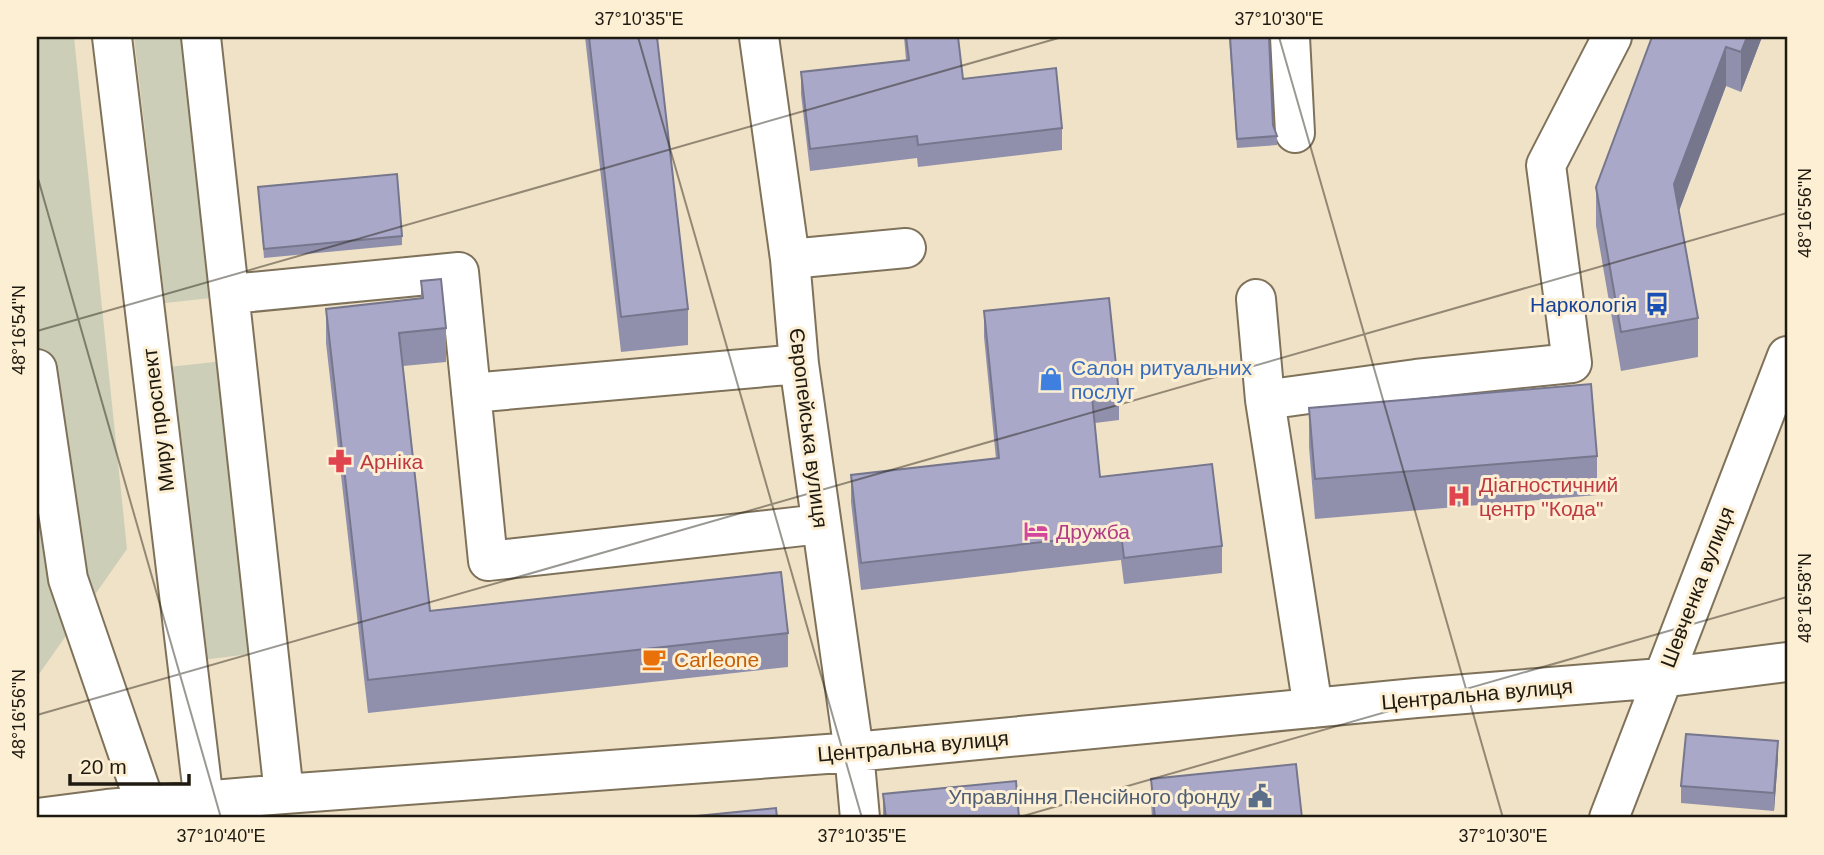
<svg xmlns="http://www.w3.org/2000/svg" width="1824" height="855" font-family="Helvetica,sans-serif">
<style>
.green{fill:#ccceb8}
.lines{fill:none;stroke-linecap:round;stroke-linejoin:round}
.minor-casing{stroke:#7f725a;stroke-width:42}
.minor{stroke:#fff;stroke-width:38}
.wall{fill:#9190ac}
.shaded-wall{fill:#76768c}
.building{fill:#a9a8c8;stroke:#76768c;stroke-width:2}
.ticks{fill:none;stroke:#1f1a10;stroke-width:2;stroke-opacity:0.45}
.labels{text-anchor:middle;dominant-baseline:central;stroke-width:6;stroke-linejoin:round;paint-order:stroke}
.transit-label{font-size:21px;fill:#164399;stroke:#fdefd4;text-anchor:end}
.shop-label{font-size:21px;fill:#366cbe;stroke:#fdefd4;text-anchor:start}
.street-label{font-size:21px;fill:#1f1a10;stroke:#fdefd4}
.health-label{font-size:21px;fill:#be3a42;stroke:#fdefd4;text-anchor:start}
.hotel-label{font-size:21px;fill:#b23c85;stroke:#fdefd4;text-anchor:start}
.food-label{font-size:21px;fill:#c56008;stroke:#fdefd4;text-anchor:start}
.service-label{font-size:21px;fill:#4e5e75;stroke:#fdefd4;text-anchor:end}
.neatline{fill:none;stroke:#1f1a10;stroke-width:2.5}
.ticks-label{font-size:18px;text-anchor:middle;fill:#1f1a10}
</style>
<rect width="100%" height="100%" fill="#f0e2c7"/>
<path class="green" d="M37 37H74L127 549 37 677Z
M134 37H191L221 297 165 303Z
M224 361 258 653 202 660 168 367Z"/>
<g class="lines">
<g class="minor-casing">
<path id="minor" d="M112 37 204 802
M201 37 284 794
M759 37 790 259 799 364 854 752 860 818
M1290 37 1295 133
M790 259 906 248
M231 294 459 272 488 561 821 524
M1256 299 1265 400 1313 708
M37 369 68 579 146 806
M471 393 799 364
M1265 400 1416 379 1572 363 1546 165 1612 37
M37 818 107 809 284 794 854 752 1416 698 1661 678 1787 662
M1609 818 1787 356"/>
</g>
<use href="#minor" class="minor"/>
</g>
<path class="wall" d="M585 37H657L688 309V345L621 352Z
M904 37H958L963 79 1062 128V150L918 167 917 158 810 171 801 94V72L906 60Z
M1229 37H1269L1273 125 1277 136V145L1237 148Z
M1652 37H1762L1741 92 1726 86 1679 211 1698 318V357L1621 371 1596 226V187Z
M258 187 402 236V245L264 258Z
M421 281 446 328V362L403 366 430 611 788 633V667L368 713 326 343V309L421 298Z
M984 311 1119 394V420L1095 423 1100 477 1222 546V573L1124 584 1121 560 861 590 851 502V475L996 459 984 337Z
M1309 408 1597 456V495L1315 519 1309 447Z
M1778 758 1774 811 1681 803V786Z
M1151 779 1302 818H1152L1151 803Z
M883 794 1019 818H883Z"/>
<path class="shaded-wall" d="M1747 37H1762L1741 92V52Z
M1726 47V86L1674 224V184Z
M1778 741V758L1774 811V793Z"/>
<path class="building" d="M589 37H657L688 309 621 317Z
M906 37H958L963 79 1056 68 1062 128 918 145 917 136 810 149 801 72 909 60Z
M1230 37H1269L1273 125 1277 136 1237 139Z
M1652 37H1747L1741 52 1726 47 1674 184 1698 318 1621 332 1596 187Z
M397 174 402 236 264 249 258 187Z
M441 279 446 328 399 333 430 611 781 572 788 633 368 680 326 309 423 298 421 281Z
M1109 298 1119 394 1092 397 1100 477 1212 464 1222 546 1124 558 1121 533 861 563 851 475 999 458 984 311Z
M1591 384 1597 456 1315 479 1309 408Z
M1686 734 1778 741 1774 793 1681 786Z
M1296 764 1302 818H1155L1151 779Z
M1016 781 1019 818H886L883 794Z
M776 808 777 818H676Z"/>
<path class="ticks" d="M638 37 862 818M1279 37 1503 818M37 175 221 818M37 331 1062 37M37 715 1787 213M1016 818 1787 597"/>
<defs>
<g id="bus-bare" transform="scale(1.89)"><path d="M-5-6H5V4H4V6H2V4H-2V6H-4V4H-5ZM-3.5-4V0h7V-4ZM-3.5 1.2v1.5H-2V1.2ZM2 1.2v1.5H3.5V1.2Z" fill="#1a4fb4" stroke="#fdefd4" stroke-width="2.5" paint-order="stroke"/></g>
<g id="shop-bare" transform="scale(1.89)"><path d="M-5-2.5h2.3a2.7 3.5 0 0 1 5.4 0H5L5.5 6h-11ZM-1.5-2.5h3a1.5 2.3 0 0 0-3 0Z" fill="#3f7fe0" stroke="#fdefd4" stroke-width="2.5" paint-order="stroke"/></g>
<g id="pharmacy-bare" transform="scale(1.89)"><path d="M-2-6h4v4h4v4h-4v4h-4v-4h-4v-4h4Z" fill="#e0444e" stroke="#fdefd4" stroke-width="2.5" paint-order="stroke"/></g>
<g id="hospital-bare" transform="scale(1.89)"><path d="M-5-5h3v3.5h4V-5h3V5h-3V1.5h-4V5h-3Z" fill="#e0444e" stroke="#fdefd4" stroke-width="2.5" paint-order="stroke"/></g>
<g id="hotel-bare" transform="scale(1.89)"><path d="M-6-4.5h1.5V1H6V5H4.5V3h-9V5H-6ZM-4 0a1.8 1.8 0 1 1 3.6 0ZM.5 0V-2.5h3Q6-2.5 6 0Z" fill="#d1479c" stroke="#fdefd4" stroke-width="2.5" paint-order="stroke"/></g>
<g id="cafe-bare" transform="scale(1.89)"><path d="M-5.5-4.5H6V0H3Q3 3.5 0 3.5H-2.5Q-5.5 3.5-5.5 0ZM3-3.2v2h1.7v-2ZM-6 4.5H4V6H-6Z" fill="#e8710a" stroke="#fdefd4" stroke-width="2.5" paint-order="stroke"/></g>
<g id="civic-bare" transform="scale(1.89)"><path d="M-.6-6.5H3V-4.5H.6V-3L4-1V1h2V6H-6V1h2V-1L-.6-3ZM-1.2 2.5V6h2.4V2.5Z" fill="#5c6f8a" stroke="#fdefd4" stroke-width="2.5" paint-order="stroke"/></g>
</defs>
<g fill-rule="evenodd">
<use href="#bus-bare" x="1657" y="304"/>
<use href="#shop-bare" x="1051" y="379"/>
<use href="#pharmacy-bare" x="340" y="461"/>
<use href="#hospital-bare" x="1459" y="496"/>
<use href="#hotel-bare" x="1036" y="531"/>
<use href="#cafe-bare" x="654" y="659"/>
<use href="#civic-bare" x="1260" y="796"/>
</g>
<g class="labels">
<g class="transit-label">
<text x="1637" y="304">Наркологія</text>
</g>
<g class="shop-label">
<text x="1071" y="367">Салон ритуальних<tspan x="1071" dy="24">послуг</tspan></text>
</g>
<g class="street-label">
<text transform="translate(158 420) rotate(-97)">Миру проспект</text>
<text transform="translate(809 428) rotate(83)">Європейська вулиця</text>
<text transform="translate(1697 587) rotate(-69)">Шевченка вулиця</text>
<text transform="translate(1477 694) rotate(-5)">Центральна вулиця</text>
<text transform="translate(913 746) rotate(-5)">Центральна вулиця</text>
</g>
<g class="health-label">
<text x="360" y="461">Арніка</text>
<text x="1479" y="484">Діагностичний<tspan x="1479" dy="24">центр "Кода"</tspan></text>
</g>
<g class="hotel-label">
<text x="1056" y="531">Дружба</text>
</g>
<g class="food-label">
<text x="674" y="659">Carleone</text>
</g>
<g class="service-label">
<text x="1240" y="796">Управління Пенсійного фонду</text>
</g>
</g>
<rect width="1824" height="855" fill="none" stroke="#fdefd4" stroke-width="77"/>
<path d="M70 774v10h119v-10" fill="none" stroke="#1f1a10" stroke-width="3.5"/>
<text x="80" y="774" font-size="21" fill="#1f1a10" stroke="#fdefd4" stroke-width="5" paint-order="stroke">20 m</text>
<rect x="38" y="38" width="1748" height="778" class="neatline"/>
<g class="ticks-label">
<text x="639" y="25">37°10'35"E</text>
<text x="1279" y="25">37°10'30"E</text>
<text transform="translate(1805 213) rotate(-90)" y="6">48°16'56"N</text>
<text transform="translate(19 330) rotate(-90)" y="6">48°16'54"N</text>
<text transform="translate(1805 598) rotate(-90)" y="6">48°16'58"N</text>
<text transform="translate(19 714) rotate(-90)" y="6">48°16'56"N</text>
<text x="221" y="842">37°10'40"E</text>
<text x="862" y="842">37°10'35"E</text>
<text x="1503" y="842">37°10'30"E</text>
</g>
</svg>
